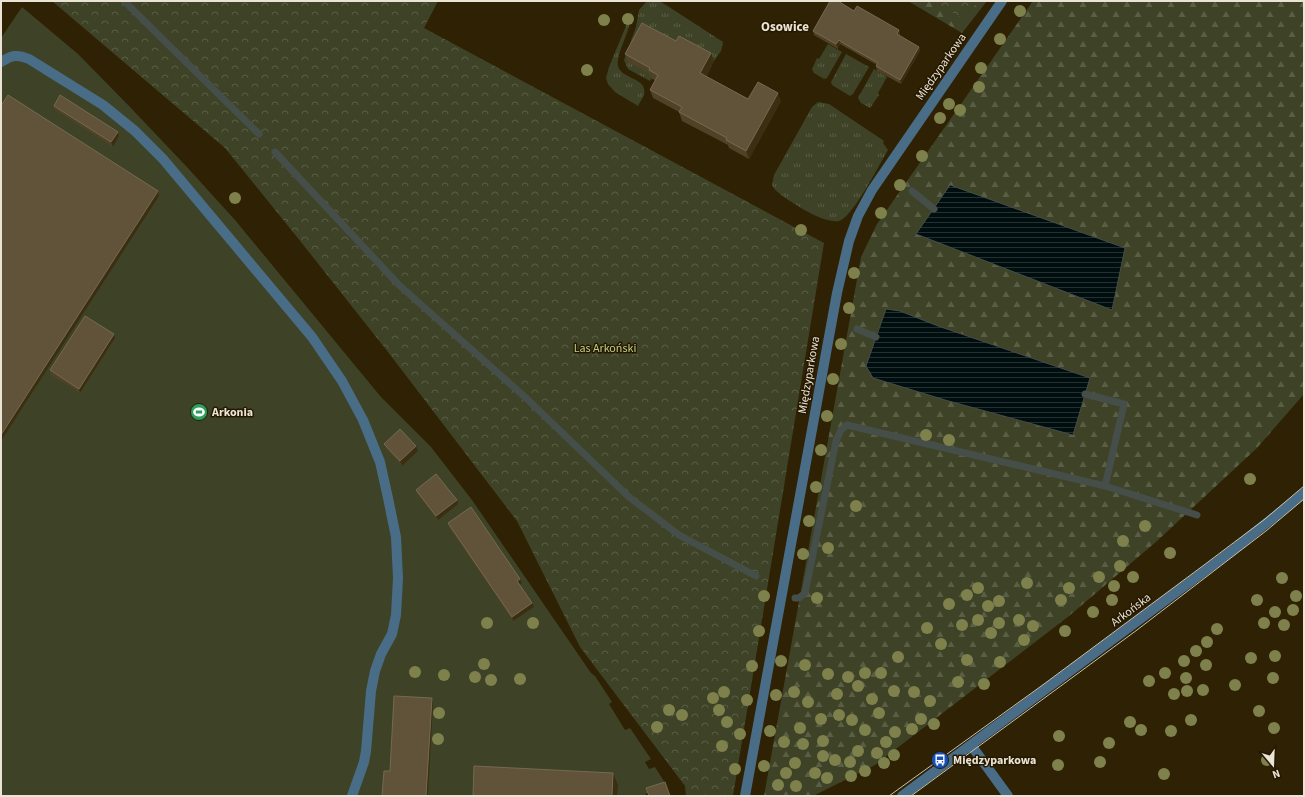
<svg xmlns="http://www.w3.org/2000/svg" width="1305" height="797" font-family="'Source Sans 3',sans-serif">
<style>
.grass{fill:url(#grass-tufts)}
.forest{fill:url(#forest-firs);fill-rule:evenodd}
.park{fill:url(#park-crowns)}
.pitch{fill:#3e4327}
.water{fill:url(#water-rules);stroke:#464e4a}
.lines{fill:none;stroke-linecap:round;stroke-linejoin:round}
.stream{stroke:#464e4a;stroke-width:7}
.minor{stroke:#496d86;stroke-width:10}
.tram{stroke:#cac1af;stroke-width:1}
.tree{fill:#7f814c}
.wall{fill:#4f4226}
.shaded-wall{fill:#3b2e11}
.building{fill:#605339;stroke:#756a51}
.labels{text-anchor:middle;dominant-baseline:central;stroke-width:3;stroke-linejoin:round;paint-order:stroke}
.street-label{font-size:12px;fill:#ebe3d3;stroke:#241800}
.park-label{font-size:12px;fill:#c2d086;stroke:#241800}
.poi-label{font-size:12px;font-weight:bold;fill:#ebe3d3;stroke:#241800;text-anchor:start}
.neighbourhood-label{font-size:13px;font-weight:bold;fill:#ebe3d3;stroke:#241800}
</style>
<defs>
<pattern id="grass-tufts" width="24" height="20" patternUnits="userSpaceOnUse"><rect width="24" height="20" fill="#3e4327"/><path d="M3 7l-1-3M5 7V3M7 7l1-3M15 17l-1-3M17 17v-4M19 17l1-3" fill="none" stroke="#5a5e45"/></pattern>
<pattern id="forest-firs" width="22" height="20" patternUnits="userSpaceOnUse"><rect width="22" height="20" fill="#3e4327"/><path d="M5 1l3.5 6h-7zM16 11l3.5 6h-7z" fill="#5a5e45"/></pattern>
<pattern id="park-crowns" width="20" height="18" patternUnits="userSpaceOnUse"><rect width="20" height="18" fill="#3e4327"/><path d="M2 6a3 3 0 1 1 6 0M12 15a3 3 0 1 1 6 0" fill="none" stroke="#5a5e45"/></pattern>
<pattern id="water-rules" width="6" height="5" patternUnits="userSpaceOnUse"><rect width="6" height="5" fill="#000e0f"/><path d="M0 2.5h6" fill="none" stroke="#253131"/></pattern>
</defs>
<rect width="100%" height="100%" fill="#2e2104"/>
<path class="grass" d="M647 1H659L666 5 723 42 721 51 714 61 653 76 650 81 628 69 624 60 636 27 639 10Z
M633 9C631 15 630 21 629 27 626 37 616 57 618 66 621 79 648 78 644 94 643 98 640 102 638 106L615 92 608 84 606 78 609 67Z
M828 44 842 52 827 78 824 79 814 73 812 69 817 58 819 59Z
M846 54 869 67 853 94 850 96 832 85 831 82Z
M874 69 887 77 878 93 879 95 870 108 861 103 858 98Z
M818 102 829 104 884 141 883 143 888 150C879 165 853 217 839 221 827 223 810 213 801 208 794 203 775 193 772 185L774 175 812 107Z"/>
<path class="forest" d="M908 1H987L962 33Z
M1033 1H1304V394L1257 448 1157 541 1069 616 875 765 813 796H764L861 257 877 224ZM934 209 1125 248 1112 310 917 234ZM886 309 900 311 938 326 1090 378 1073 435 945 400 866 366Z"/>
<path class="park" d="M52 1H438L424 28 824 243 733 796H686L685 786 580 647 517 521 388 352 301 242 225 148Z
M934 1H978L965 20Z"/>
<path class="pitch" d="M22 7 78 54 130 107 186 166 235 220 381 397 431 447 472 500 591 673 595 676 612 702 609 704 625 730 630 728 651 759 645 762 649 769 655 767 667 786 648 792 644 796H1V38Z"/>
<path class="water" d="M950 185 1125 248 1112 310 916 234Z
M886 309 900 311 938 326 1090 378 1073 435 945 400 873 378 866 366Z"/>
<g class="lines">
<path class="stream" d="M124 1 259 134
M275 152 399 285 526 398 629 497 679 535 756 576
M912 191 934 209
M857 329 876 337
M1085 394 1124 404 1105 486 1197 515
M795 598H799L805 593 836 441 841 430 847 425 1105 486"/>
<path class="minor" d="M1 62C12 55 17 54 29 59L103 105 135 131 163 159 312 337 342 381 363 420 380 462 388 498 396 537 398 578 396 615 392 634 381 654 375 671 371 691 366 751 364 762 352 796
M971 745 1008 796
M745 796 837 293 849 241 858 216 872 190 1002 1
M902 796 1233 550 1304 493"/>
<path class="tram" d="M889 796 1044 684 1204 565 1265 519 1304 486
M911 796 1137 630 1266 531 1304 499"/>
</g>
<g class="tree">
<circle cx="1020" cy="11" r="6"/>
<circle cx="628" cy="19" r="6"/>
<circle cx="604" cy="20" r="6"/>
<circle cx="1000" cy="39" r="6"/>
<circle cx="981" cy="68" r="6"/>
<circle cx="587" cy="70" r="6"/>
<circle cx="979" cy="87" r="6"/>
<circle cx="949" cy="104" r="6"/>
<circle cx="960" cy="110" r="6"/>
<circle cx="940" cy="118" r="6"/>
<circle cx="922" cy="156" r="6"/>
<circle cx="900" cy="185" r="6"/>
<circle cx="235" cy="198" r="6"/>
<circle cx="881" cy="213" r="6"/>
<circle cx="801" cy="230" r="6"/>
<circle cx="854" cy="273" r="6"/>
<circle cx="849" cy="308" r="6"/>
<circle cx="841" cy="344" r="6"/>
<circle cx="833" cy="379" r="6"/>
<circle cx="827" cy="416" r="6"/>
<circle cx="926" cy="435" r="6"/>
<circle cx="949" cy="440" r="6"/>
<circle cx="821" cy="450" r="6"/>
<circle cx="1250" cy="479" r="6"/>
<circle cx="816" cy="487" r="6"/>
<circle cx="856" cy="506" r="6"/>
<circle cx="809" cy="521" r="6"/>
<circle cx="1145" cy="526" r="6"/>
<circle cx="1123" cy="541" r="6"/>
<circle cx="828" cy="548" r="6"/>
<circle cx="1170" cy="553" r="6"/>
<circle cx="803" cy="554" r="6"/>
<circle cx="1120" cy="566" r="6"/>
<circle cx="1099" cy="577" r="6"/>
<circle cx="1133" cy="577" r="6"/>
<circle cx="1282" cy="578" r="6"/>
<circle cx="1027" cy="583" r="6"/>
<circle cx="1114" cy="586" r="6"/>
<circle cx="978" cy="588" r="6"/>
<circle cx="1069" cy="588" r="6"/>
<circle cx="967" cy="595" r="6"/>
<circle cx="764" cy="596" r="6"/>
<circle cx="1296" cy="596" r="6"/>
<circle cx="817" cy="598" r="6"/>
<circle cx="1061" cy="600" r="6"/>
<circle cx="1112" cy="600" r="6"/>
<circle cx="1257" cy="600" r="6"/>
<circle cx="999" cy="601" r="6"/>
<circle cx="949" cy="604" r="6"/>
<circle cx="988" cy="606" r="6"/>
<circle cx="1293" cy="610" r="6"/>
<circle cx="1093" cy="612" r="6"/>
<circle cx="1275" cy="612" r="6"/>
<circle cx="978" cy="620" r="6"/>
<circle cx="1019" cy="620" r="6"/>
<circle cx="487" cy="623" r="6"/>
<circle cx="533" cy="623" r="6"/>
<circle cx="999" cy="623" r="6"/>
<circle cx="1264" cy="623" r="6"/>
<circle cx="962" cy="625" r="6"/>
<circle cx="1284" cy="625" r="6"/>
<circle cx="1033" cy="626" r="6"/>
<circle cx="927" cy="628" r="6"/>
<circle cx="1217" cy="629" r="6"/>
<circle cx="759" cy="631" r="6"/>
<circle cx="1065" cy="631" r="6"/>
<circle cx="991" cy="633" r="6"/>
<circle cx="1024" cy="640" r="6"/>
<circle cx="1207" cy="642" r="6"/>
<circle cx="941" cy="644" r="6"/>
<circle cx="1196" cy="651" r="6"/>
<circle cx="1275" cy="656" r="6"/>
<circle cx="898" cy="657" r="6"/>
<circle cx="1251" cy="658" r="6"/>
<circle cx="967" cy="660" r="6"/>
<circle cx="781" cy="661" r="6"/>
<circle cx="1184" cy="661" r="6"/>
<circle cx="1000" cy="662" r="6"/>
<circle cx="484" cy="664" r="6"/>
<circle cx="805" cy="665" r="6"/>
<circle cx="1206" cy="665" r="6"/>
<circle cx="752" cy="666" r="6"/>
<circle cx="415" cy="672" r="6"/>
<circle cx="865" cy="673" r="6"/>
<circle cx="881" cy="673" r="6"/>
<circle cx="1165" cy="673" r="6"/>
<circle cx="828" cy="674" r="6"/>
<circle cx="444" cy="675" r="6"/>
<circle cx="475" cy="677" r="6"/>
<circle cx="848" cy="677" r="6"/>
<circle cx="1186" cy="678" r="6"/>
<circle cx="1273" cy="678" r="6"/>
<circle cx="520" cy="679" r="6"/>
<circle cx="491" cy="680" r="6"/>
<circle cx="1149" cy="681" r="6"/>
<circle cx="958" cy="682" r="6"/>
<circle cx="984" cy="684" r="6"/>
<circle cx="1235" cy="685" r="6"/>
<circle cx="858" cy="686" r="6"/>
<circle cx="1203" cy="690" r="6"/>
<circle cx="894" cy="691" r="6"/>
<circle cx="1187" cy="691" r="6"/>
<circle cx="724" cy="692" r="6"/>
<circle cx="794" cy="692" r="6"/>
<circle cx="914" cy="692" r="6"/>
<circle cx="837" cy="694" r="6"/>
<circle cx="1174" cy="694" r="6"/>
<circle cx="776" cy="695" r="6"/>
<circle cx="713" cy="698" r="6"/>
<circle cx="872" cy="699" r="6"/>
<circle cx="747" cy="700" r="6"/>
<circle cx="930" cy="701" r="6"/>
<circle cx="808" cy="702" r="6"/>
<circle cx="669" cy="710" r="6"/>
<circle cx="719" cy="710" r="6"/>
<circle cx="1259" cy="711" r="6"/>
<circle cx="439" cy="713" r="6"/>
<circle cx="879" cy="713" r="6"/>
<circle cx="682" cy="715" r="6"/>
<circle cx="839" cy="715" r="6"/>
<circle cx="821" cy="719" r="6"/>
<circle cx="921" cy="719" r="6"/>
<circle cx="852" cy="720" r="6"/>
<circle cx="1191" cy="720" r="6"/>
<circle cx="727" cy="722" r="6"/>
<circle cx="1130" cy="722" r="6"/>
<circle cx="934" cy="724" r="6"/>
<circle cx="657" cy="727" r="6"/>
<circle cx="800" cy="728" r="6"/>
<circle cx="1274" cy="728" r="6"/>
<circle cx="912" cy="729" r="6"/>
<circle cx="865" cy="730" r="6"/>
<circle cx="1141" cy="730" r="6"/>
<circle cx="770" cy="731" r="6"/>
<circle cx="1171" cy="731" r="6"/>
<circle cx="895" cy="732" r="6"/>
<circle cx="740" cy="734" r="6"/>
<circle cx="1059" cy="736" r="6"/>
<circle cx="438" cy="739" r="6"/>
<circle cx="823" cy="741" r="6"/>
<circle cx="784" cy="742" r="6"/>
<circle cx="886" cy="742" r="6"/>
<circle cx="1109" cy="743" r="6"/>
<circle cx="803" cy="744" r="6"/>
<circle cx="722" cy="746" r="6"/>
<circle cx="858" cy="751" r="6"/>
<circle cx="877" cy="753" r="6"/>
<circle cx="894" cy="755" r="6"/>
<circle cx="823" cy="756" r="6"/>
<circle cx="835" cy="760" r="6"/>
<circle cx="1267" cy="760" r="6"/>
<circle cx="850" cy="762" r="6"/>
<circle cx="1100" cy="762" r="6"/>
<circle cx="795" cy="763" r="6"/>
<circle cx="884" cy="763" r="6"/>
<circle cx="1058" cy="765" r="6"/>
<circle cx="764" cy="766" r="6"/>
<circle cx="735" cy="769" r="6"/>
<circle cx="865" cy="771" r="6"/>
<circle cx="786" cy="773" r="6"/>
<circle cx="815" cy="773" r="6"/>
<circle cx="1164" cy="774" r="6"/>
<circle cx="851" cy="776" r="6"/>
<circle cx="827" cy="778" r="6"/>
<circle cx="778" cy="785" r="6"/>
<circle cx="796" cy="786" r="6"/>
</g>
<path class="wall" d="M899 30 900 34V36L919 47 920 51 901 84 877 71 876 66 877 65 840 44 838 49 814 35 813 31Z
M625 54 714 61 706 77 748 99 781 101 749 159 729 148 728 145 682 121 679 112 653 98 650 90 655 80 652 79 650 74 628 62Z
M54 106 119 136 113 147 55 110Z
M114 334 115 338 80 393 51 375 50 370Z
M384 444 418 451 402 466 385 448Z
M416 490 457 500 458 504 438 520 417 494Z
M448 523 522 583 519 584 532 603 534 607 513 621 449 527Z"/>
<path class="shaded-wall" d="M899 30 900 34 898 38 897 34Z
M839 40 840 44 838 49 836 44Z
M919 47 920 51 901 84 900 80Z
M711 53 714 61 703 82 700 73Z
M778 93 781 101 749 159 746 151Z
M118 132 119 136 113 147 111 142Z
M158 191 159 196 1 441V435Z
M114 334 115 338 80 393 79 389Z
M416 446 418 451 402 466 400 461Z
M457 500 458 504 438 520 436 516Z
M520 579 522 583 519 585 517 581Z
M532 603 534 607 513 621 512 617Z
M432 698 433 703 428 796H426Z
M613 773 618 785 617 796H612Z"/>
<path class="building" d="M830 1H838L854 11 857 6 899 30 897 34 919 47 900 80 876 66 878 63 845 44 839 40 836 44 813 31Z
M642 23 676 41 679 36 711 53 700 73 748 99 758 82 778 93 746 151 726 140 727 138 679 112 682 107 650 90 658 75 649 70 650 68 625 54Z
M8 95 158 191 1 435V106Z
M60 95 118 132 111 142 54 106Z
M85 316 114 334 79 389 50 370Z
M400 429 416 446 400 461 384 444Z
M436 474 457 500 436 516 416 490Z
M471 507 520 579 517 581 532 603 512 617 448 523Z
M394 696 432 698 426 796H382L384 771H390Z
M474 766 613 773 612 796H473Z
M665 782 670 796H649L646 788Z"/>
<defs>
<g id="stadium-disc" transform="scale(0.9)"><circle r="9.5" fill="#2e9e5b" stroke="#241800"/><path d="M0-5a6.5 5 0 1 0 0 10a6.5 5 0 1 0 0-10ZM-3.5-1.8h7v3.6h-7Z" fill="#fff"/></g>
<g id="bus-disc" transform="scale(0.9)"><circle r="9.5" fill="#1a4fb4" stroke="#241800"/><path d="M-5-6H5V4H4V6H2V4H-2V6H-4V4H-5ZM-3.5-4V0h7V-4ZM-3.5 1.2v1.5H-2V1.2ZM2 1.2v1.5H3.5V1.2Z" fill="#fff"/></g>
</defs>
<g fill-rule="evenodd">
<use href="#stadium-disc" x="199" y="412"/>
<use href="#bus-disc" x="940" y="760"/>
</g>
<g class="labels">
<g class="street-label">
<text transform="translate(941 67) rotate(-55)">Międzyparkowa</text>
<text transform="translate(809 375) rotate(-80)">Międzyparkowa</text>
<text transform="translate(1131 610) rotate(-37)">Arkońska</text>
</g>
<g class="park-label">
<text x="605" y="348">Las Arkoński</text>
</g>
<g class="poi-label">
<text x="212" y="412">Arkonia</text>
<text x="953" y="760">Międzyparkowa</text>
</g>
<g class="neighbourhood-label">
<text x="785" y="27">Osowice</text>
</g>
</g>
<rect width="1305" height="797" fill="none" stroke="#ebe3d3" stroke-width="4"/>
<g transform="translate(1273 765) rotate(161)" stroke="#241800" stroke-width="3" paint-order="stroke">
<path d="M0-3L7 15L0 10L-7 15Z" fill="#ebe3d3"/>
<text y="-6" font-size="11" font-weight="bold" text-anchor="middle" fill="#ebe3d3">N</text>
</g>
</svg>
